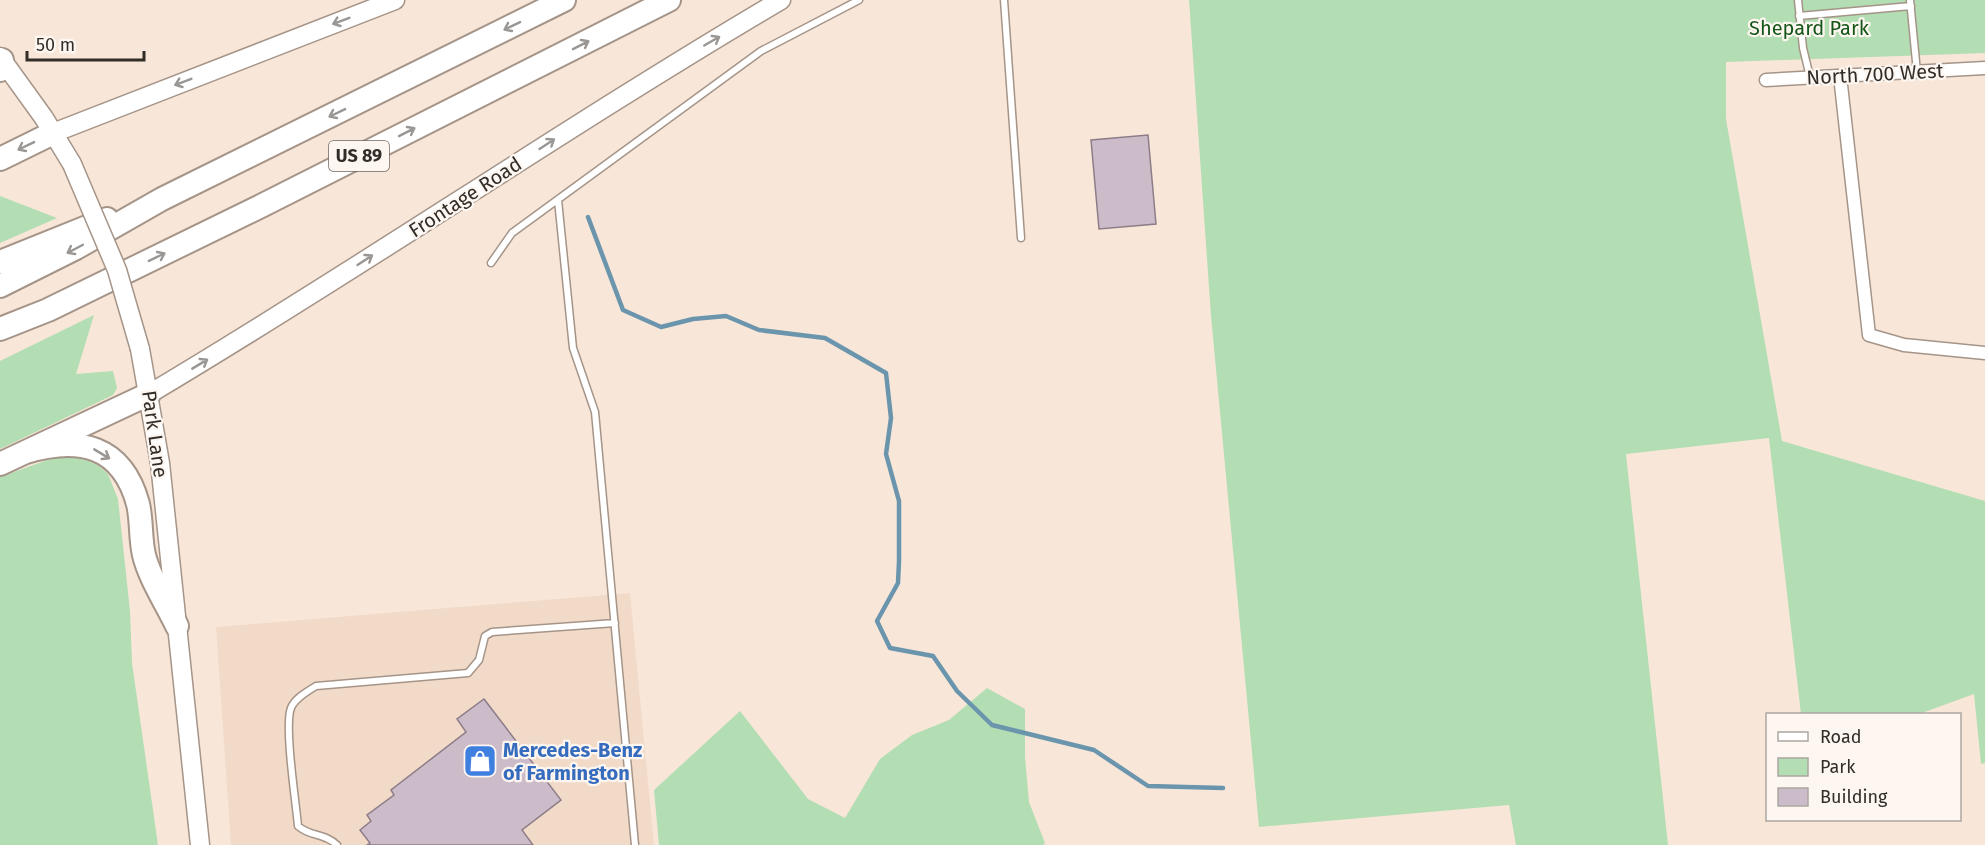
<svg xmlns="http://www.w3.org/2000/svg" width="1985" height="845" font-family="'Fira Sans',sans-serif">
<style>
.built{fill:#f2dac8}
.green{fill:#b3ddb2}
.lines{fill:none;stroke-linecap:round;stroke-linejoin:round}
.stream{stroke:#6b95ad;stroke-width:4.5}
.building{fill:#ccbbc8;stroke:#8d7d89;stroke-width:1.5}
.lane-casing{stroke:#a59488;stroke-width:9}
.street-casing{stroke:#a59488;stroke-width:15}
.secondary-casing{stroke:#a59488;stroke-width:21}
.highway-casing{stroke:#a59488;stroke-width:26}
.lane{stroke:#fff;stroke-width:6}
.street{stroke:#fff;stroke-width:12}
.secondary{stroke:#fff;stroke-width:18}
.highway{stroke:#fff;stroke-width:22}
.secondary-bridge-casing{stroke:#a59488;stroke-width:21;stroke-linecap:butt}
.secondary-bridge{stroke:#fff;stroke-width:18}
.oneway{stroke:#999694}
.labels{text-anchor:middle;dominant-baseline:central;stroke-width:4.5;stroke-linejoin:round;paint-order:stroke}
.shield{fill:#fdf6f1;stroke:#706964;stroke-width:1.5}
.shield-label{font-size:18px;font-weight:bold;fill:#332d28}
.park-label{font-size:20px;fill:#145518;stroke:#fdf6f1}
.street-label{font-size:20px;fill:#332d28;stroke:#fdf6f1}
.shop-label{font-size:20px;font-weight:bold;fill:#366cbe;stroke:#fdf6f1;text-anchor:start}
</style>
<rect width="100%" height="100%" fill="#f8e7d9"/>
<path class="built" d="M630 593 654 845H231L216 627Z"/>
<path class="green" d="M1189 0H1985V53L1726 62V119L1782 441 1985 501V763L1981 764 1974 694 1919 714H1801L1769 438 1626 454 1668 845H1516L1509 805 1259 827 1211 316Z
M0 196 57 218 0 243Z
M94 315 76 374 113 371 117 388 113 395 0 449V361Z
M68 456 89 461 99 466 108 474 118 499 130 611 132 663 158 845H0V477L56 457Z
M987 688 1025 709V757L1029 802 1045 843 1043 845H659L654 790 740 711 808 799 845 818 880 759 912 735 949 720Z"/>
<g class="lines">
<path class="stream" d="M588 217 623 310 661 327 693 319 726 316 759 330 825 338 886 373 891 418 886 454 899 501V561L898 583 877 621 890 648 933 656 957 691 992 725 1094 750 1148 786 1223 788"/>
</g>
<path class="building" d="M1148 135 1156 224 1099 229 1091 140Z
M484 699 561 800 522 830 533 845H367L370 843 360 830 371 821 367 815 394 795 391 790 466 732 457 719Z"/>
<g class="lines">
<g class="lane-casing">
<path id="lane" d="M1004 0 1021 238
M1798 0 1803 48 1810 77
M1910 0 1917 72
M1799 16 1911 6
M558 200 573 348 595 412 635 845
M491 263 512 233 761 51 859 0
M337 845C325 833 310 837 298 826 296 803 284 726 291 708 295 698 308 691 316 686L468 673 479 660 485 636 492 632 615 623"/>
</g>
<g class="street-casing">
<path id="street" d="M1840 76 1869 335 1904 345 1985 353
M1766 80 1985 68"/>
</g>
<g class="secondary-casing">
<path id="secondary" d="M0 57 44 118 72 164
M53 133 395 0
M140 349 160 463 200 845
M149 394C363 267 567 126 781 0"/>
</g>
<g class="highway-casing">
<path id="highway" d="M0 70 2 60
M0 159 53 133
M0 262 107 219
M0 286 76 248 162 199 564 0
M0 329 48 310 261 206 669 0
M26 452C79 436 122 445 138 504 142 521 140 538 144 555 149 577 167 605 177 626
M0 464 149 394"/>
</g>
<use href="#lane" class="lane"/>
<use href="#street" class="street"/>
<use href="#secondary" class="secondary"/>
<use href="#highway" class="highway"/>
<g class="secondary-bridge-casing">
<path id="secondary-bridge" d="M72 164 117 270 140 349"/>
</g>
<use href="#secondary-bridge" class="secondary-bridge"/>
</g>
<defs><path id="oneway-shaft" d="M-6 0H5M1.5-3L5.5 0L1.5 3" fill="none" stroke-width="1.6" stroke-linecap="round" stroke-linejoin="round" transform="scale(1.5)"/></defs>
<g class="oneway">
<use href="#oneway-shaft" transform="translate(341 21) rotate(159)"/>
<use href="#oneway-shaft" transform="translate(512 26) rotate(154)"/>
<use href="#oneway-shaft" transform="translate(712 41) rotate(-30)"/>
<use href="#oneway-shaft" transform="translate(581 45) rotate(-27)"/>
<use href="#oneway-shaft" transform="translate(183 82) rotate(159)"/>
<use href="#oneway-shaft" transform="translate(337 113) rotate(154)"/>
<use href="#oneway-shaft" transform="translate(407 132) rotate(-27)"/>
<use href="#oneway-shaft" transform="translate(547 144) rotate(-33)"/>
<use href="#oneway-shaft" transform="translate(26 146) rotate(154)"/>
<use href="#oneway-shaft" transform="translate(75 249) rotate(152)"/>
<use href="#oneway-shaft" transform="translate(157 257) rotate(-26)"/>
<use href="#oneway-shaft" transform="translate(365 260) rotate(-33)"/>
<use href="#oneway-shaft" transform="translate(200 364) rotate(-31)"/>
<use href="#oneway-shaft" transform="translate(102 454) rotate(31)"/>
</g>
<defs>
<g id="shop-square" transform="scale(1.725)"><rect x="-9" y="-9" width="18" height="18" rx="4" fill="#3f7fe0" stroke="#fdf6f1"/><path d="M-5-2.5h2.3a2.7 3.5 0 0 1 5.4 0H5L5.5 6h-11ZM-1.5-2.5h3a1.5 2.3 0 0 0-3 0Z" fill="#fff"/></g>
</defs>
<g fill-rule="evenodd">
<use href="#shop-square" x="480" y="761"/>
</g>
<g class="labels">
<rect class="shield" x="329" y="141" width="60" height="30" rx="4.5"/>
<g class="shield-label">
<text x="359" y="156">US 89</text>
</g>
<g class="park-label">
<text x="1809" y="28">Shepard Park</text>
</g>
<g class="street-label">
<text transform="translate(1875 74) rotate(-3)">North 700 West</text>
<text transform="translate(465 197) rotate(-33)">Frontage Road</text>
<text transform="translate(155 434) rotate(82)">Park Lane</text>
</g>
<g class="shop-label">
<text x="503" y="750">Mercedes-Benz<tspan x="503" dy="23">of Farmington</tspan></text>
</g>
</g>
<rect x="1766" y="713" width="195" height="108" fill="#fdf6f1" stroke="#aca6a1" stroke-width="1.5"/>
<rect x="1778" y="732" width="30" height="9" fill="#ffffff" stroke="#aca6a1" stroke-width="1.5"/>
<text x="1820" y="743" font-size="18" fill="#332d28">Road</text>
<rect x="1778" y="758" width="30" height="18" fill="#b3ddb2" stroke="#aca6a1" stroke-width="1.5"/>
<text x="1820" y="773" font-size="18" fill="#332d28">Park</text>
<rect x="1778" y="788" width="30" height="18" fill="#ccbbc8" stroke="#aca6a1" stroke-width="1.5"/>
<text x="1820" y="803" font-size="18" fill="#332d28">Building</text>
<path d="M27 51v9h117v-9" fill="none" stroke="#332d28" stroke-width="3"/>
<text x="36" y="51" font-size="18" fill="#332d28" stroke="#fdf6f1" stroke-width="4.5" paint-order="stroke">50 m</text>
</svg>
